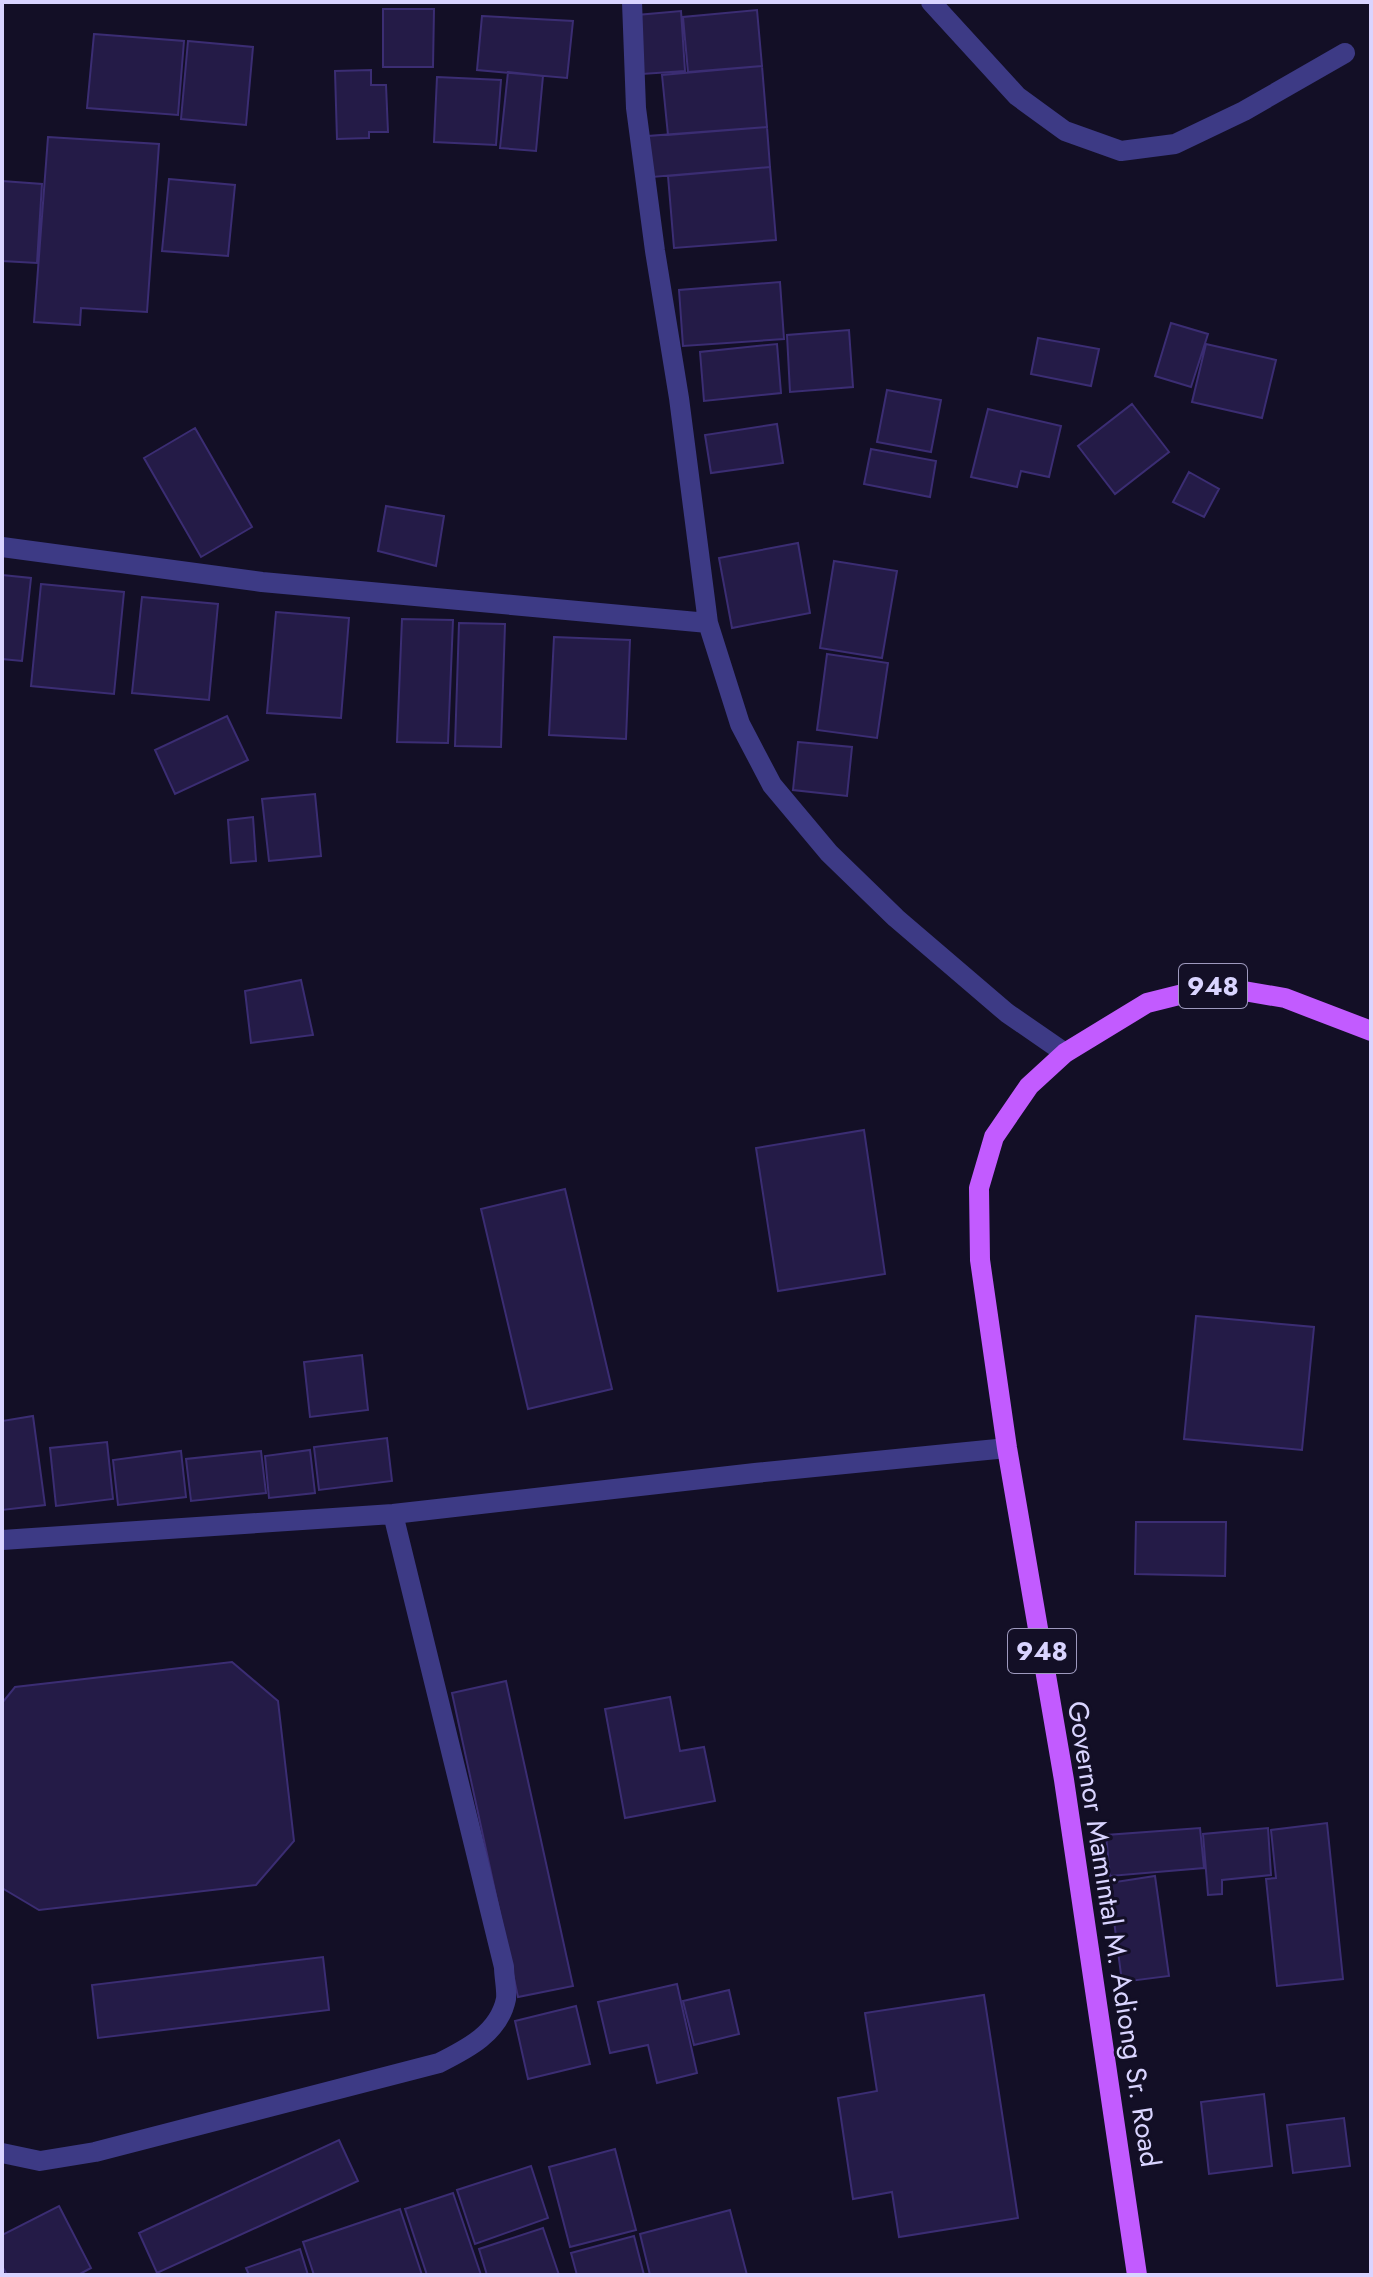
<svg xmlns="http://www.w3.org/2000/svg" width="1373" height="2277" font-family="Jost,sans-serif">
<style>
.building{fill:#241b47;stroke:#3b2d73;stroke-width:2}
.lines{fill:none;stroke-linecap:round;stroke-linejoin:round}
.minor{stroke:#3d3a85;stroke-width:20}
.major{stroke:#c25bff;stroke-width:20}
.labels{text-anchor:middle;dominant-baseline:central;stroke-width:6;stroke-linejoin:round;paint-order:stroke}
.shield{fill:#130f26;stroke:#9e99be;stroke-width:2}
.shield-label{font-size:26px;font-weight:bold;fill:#d9d4ff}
.street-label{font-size:28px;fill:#d9d4ff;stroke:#130f26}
</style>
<rect width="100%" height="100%" fill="#130f26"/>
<path class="building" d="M383 9H434L433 67H383Z
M757 10 762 66 688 72 683 17Z
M681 11 685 71 642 74 637 15Z
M482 16 573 21 567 78 477 70Z
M94 34 184 41 178 115 87 108Z
M188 41 253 47 246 125 181 119Z
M762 66 767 127 668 135 662 75Z
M371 70V85H386L388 132H369V138L337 139 335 71Z
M508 72 543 76 536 151 500 148Z
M437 77 501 80 496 145 434 142Z
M767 127 770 167 652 177 648 136Z
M48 137 159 144 147 312 81 308 80 325 34 322Z
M770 167 776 240 674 248 668 176Z
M169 179 235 185 228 256 162 251Z
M2 181 42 184 37 263 2 261Z
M780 282 784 339 683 346 679 290Z
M1171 323 1208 334 1191 387 1155 376Z
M849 330 853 387 790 392 787 335Z
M1038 338 1099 349 1091 386 1031 374Z
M777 344 781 393 704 401 700 352Z
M1206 344 1276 360 1262 418 1192 402Z
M887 390 941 400 931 452 877 442Z
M1132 404 1169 452 1115 494 1078 446Z
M988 409 1061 426 1049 477 1021 471 1017 487 971 477Z
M777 424 783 463 711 473 705 435Z
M195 428 252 527 201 557 144 458Z
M871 449 936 461 930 497 864 484Z
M1189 472 1219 489 1204 517 1173 502Z
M386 506 444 516 436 566 378 551Z
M798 543 810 613 732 628 719 558Z
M834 561 897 571 882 658 820 648Z
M2 575 31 578 22 661 2 659Z
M41 584 124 592 114 694 31 686Z
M142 597 218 604 209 700 132 693Z
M276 612 349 618 341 718 267 713Z
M402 619 453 620 448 743 397 742Z
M459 623 505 624 501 747 455 746Z
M554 637 630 640 626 739 549 735Z
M827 654 888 663 877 738 817 730Z
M227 716 248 760 175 794 155 750Z
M798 742 852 747 847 796 793 790Z
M315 794 321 856 269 861 262 799Z
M253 817 256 861 231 863 228 820Z
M301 980 313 1035 251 1043 245 991Z
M864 1130 885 1274 778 1291 756 1148Z
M565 1189 612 1389 528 1409 481 1209Z
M1196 1316 1314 1327 1302 1450 1184 1439Z
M362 1355 368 1410 310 1417 304 1362Z
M33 1416 45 1505 2 1510V1421Z
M387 1438 392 1481 319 1490 314 1447Z
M107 1442 113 1499 56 1506 50 1448Z
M310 1450 315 1493 269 1498 265 1456Z
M181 1451 186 1497 118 1505 113 1460Z
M261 1451 266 1493 191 1501 186 1459Z
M1136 1522H1226L1225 1576 1135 1574Z
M232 1662 278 1701 294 1841 256 1885 39 1910 2 1888V1703L15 1687Z
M506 1681 573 1986 518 1997 452 1693Z
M670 1697 680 1751 704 1747 715 1801 625 1818 605 1709Z
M1327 1823 1343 1979 1277 1986 1266 1879 1276 1878 1271 1830Z
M1200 1828 1204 1868 1110 1876 1106 1835Z
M1268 1828 1271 1875 1222 1880V1894L1208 1895 1203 1834Z
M1155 1876 1169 1976 1122 1982 1109 1883Z
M323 1957 329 2010 98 2038 92 1985Z
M677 1984 697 2073 657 2083 648 2045 610 2053 598 2002Z
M729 1990 739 2034 694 2045 683 2001Z
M984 1995 1018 2218 899 2237 892 2192 853 2199 838 2098 877 2091 865 2013Z
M576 2006 590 2064 528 2079 515 2021Z
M1264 2094 1272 2166 1209 2174 1201 2102Z
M1344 2118 1350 2166 1293 2173 1287 2125Z
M339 2140 358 2181 157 2273 139 2233Z
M615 2149 636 2230 570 2247 549 2167Z
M531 2166 548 2218 475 2244 457 2190Z
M453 2193 481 2275H427L405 2209Z
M59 2206 91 2268 78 2275H7L2 2266V2235Z
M400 2209 422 2275H314L303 2242Z
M730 2210 747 2275H650L640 2234Z
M543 2228 559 2275H487L479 2249Z
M634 2236 644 2275H577L571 2253Z
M300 2249 308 2275H249L246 2268Z"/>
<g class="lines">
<path class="minor" d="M632 2 636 108 655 251 679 398 708 623 740 724 772 785 829 853 896 918 1007 1013 1065 1053
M931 2 1017 96 1065 131 1121 151 1175 144 1244 111 1345 53
M2 547 262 582 708 623
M2 1540 393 1514 755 1473 1007 1448
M2 2153 40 2161 95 2152 439 2063C467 2049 499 2033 506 1999 507 1989 504 1977 504 1967L393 1514"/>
<path class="major" d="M1137 2275 1064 1780 1007 1448 980 1260 979 1188 994 1137 1029 1086 1065 1053 1147 1003 1215 986 1285 998 1371 1031"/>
</g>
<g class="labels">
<g class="shield">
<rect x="1179" y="964" width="68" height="44" rx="6"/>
<rect x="1008" y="1629" width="68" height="44" rx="6"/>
</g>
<g class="shield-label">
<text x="1213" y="986">948</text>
<text x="1042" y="1651">948</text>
</g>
<g class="street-label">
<text transform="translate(1114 1934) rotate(81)">Governor Mamintal M. Adiong Sr. Road</text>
</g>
</g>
<rect width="1373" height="2277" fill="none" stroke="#d9d4ff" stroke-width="8"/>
</svg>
